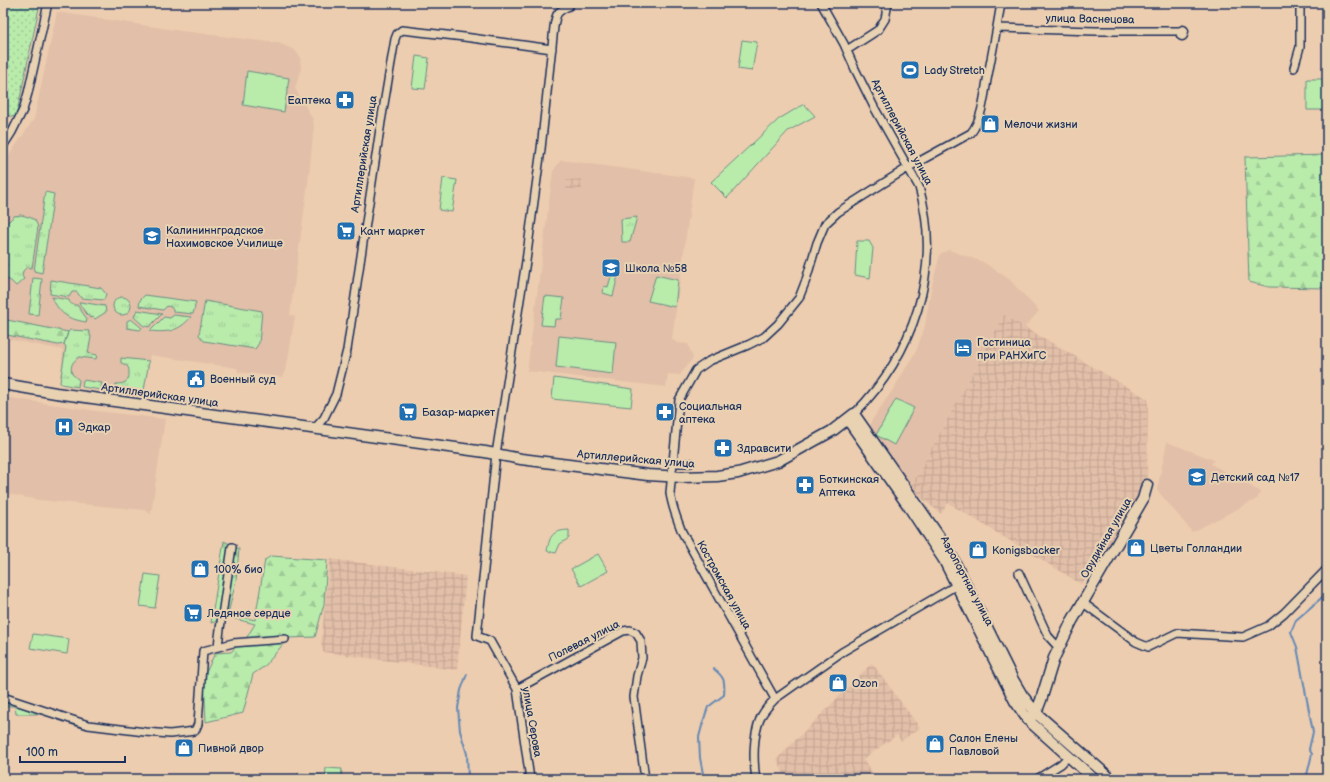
<svg xmlns="http://www.w3.org/2000/svg" width="1330" height="782" font-family="'Balsamiq Sans',sans-serif">
<style>
.built{fill:#e2bfa8}
.industrial{fill:url(#industrial-grid)}
.grass{fill:url(#grass-tufts);stroke:#6a8d84}
.forest{fill:url(#forest-firs);stroke:#6a8d84}
.park{fill:#b9ebab;stroke:#6a8d84}
.garden{fill:url(#garden-dots);stroke:#6a8d84}
.lines{fill:none;stroke-linecap:round;stroke-linejoin:round}
.stream{stroke:#6489b6;stroke-width:2}
.street-casing{stroke:#1b2f5e;stroke-width:10}
.secondary-casing{stroke:#1b2f5e;stroke-width:13}
.street{stroke:#e9d2b2;stroke-width:7}
.secondary{stroke:#e9d2b2;stroke-width:10}
.labels{text-anchor:middle;dominant-baseline:central;stroke-width:4;stroke-linejoin:round;paint-order:stroke}
.street-label{font-size:11px;fill:#1b2f5e;stroke:#e9d2b2}
.poi-label{font-size:11px;fill:#1b2f5e;stroke:#e9d2b2;text-anchor:start}
</style>
<defs>
<pattern id="industrial-grid" width="8" height="8" patternUnits="userSpaceOnUse"><rect width="8" height="8" fill="#e2bfa8"/><path d="M0 4h8M4 0v8" fill="none" stroke="#c1a493"/></pattern>
<pattern id="grass-tufts" width="24" height="20" patternUnits="userSpaceOnUse"><rect width="24" height="20" fill="#b9ebab"/><path d="M3 7l-1-3M5 7V3M7 7l1-3M15 17l-1-3M17 17v-4M19 17l1-3" fill="none" stroke="#9eca96"/></pattern>
<pattern id="forest-firs" width="22" height="20" patternUnits="userSpaceOnUse"><rect width="22" height="20" fill="#b9ebab"/><path d="M5 1l3.5 6h-7zM16 11l3.5 6h-7z" fill="#9eca96"/></pattern>
<pattern id="garden-dots" width="8" height="8" patternUnits="userSpaceOnUse"><rect width="8" height="8" fill="#b9ebab"/><path d="M2 2h.1M6 6h.1" fill="none" stroke="#9eca96" stroke-width="1.8" stroke-linecap="round"/></pattern>
</defs>
<rect width="100%" height="100%" fill="#edcdaf"/>
<filter id="ink" filterUnits="userSpaceOnUse"><feTurbulence type="fractalNoise" baseFrequency=".025" numOctaves="2"/><feDisplacementMap in="SourceGraphic" scale="8" xChannelSelector="R" yChannelSelector="G"/><feConvolveMatrix kernelMatrix="1 2 1 2 8 2 1 2 1" color-interpolation-filters="sRGB"/></filter>
<g filter="url(#ink)">
<path class="built" d="M57 12 182 31 278 43 295 50 300 57 301 69 295 88 312 118 314 126 309 175 290 315 295 316 288 360 283 377 238 372 237 368 150 355 144 394 60 382 63 350 7 339V320L9 297 3 296V164L34 119Z
M561 160 694 178 672 339 677 343 688 344 693 358 680 375 668 374 666 387 527 371 553 171Z
M949 250 983 262 1009 279 1039 311 1025 327 1004 315 910 488 869 429 872 420 894 388 916 351 925 326 931 290 940 254Z
M3 397 97 411 165 419 151 514 144 510 39 500 3 493Z
M1167 442 1214 460 1211 464 1261 492 1257 499 1192 532 1157 490Z"/>
<path class="industrial" d="M582 179V189H566V180Z
M1004 315 1148 399 1147 476 1120 532 1097 567 1081 584 948 503 941 514 910 488Z
M330 559 466 576 457 670 323 652 321 643Z
M872 663 920 728 901 741 897 735 863 759 877 779H786L777 759Z"/>
<path class="grass" d="M45 192 54 194 42 273 34 271Z
M21 215 29 217 35 220 38 227 32 268 27 267 23 271 22 276 24 279 16 286 11 281 3 277V256L5 255 6 250 3 249V227L14 216Z
M637 217 630 242H622L621 219Z
M612 273 618 275 613 296 603 293 604 286 608 287Z
M33 278 42 279 38 315 29 314Z
M51 280 101 288 106 294 104 300 81 298 77 292H72L69 297 50 294Z
M145 295 196 302 193 314 174 312 171 307 167 306 163 310 139 306 140 300Z
M113 306a9 9 0 1 1 18 0a9 9 0 1 1-18 0Z
M51 297 69 300C70 304 72 305 77 305L87 319 86 322C65 318 62 315 51 297Z
M205 301 262 311 259 343 255 349 204 341 199 335Z
M80 302 105 306 106 312 95 319 93 317 90 318 79 304Z
M137 310 162 314 149 327 146 326H144L134 317Z
M174 315 191 317C179 331 168 333 150 331L164 317 170 318Z
M131 319 142 328 140 330 127 328V321Z
M70 330 89 331 91 337 88 353 97 355 96 359 79 357C72 362 70 366 72 374L79 380 78 387 61 384 60 382 66 347 64 344 68 332Z
M121 358 149 361 143 396 115 392 116 384C124 384 130 382 129 372 129 370 129 368 127 366 126 365 122 363 121 363Z
M83 380 102 383 101 390 82 387Z
M3 699 42 713V714H16L15 706H3Z"/>
<path class="forest" d="M1327 155V288L1269 287 1249 282 1245 157Z
M7 320 68 332 64 344 58 345 7 335Z
M224 541 239 549 236 580 228 614 255 620 265 560 271 556 327 560 324 604 315 637 288 638 265 666 253 674 243 713 206 722 204 677 215 653 231 652 247 637 255 624 228 617 211 623Z"/>
<path class="park" d="M742 40 757 42 752 71 738 69Z
M416 56 429 58 425 89 412 88Z
M247 71 289 78 284 112 243 105Z
M1307 79H1325V110H1307Z
M804 104 815 116 788 131 727 198 711 182 779 119Z
M443 178 457 180 452 212 439 210Z
M857 241H869L873 248 870 278 855 275Z
M656 275 678 280 675 307 648 301Z
M545 296 564 298 561 319H555L554 326 541 325Z
M559 336 616 342 613 374 556 367Z
M554 378 633 389 631 407 552 399Z
M896 399 914 408 894 445 876 435Z
M569 530V538L560 544 556 553 547 551C550 535 552 531 569 530Z
M598 554 608 571 581 586 571 569Z
M145 574 160 576 155 608 140 606Z
M33 634 69 639 67 654 30 648Z
M326 768 342 769 341 779H325Z
M298 773 323 775 322 779H297Z"/>
<path class="garden" d="M3 3H40L16 117 3 115Z"/>
<g class="lines">
<path class="stream" d="M467 674 461 690 458 708 460 731 467 754 468 779
M704 779 700 758 699 737 703 722 708 707 724 695C725 681 725 678 714 669
M1306 779 1312 754 1309 749 1313 732 1297 647 1291 632 1296 620 1327 593"/>
<g class="street-casing">
<path id="street" d="M821 3 844 44 855 69 874 107 919 187C943 270 913 355 854 414
M998 28 1095 31H1183
M847 50 878 30 885 19 888 3
M1294 68 1300 47V3
M3 146 12 132 23 110 28 93 48 3
M315 428 324 418 336 394 347 350 381 122 395 39 397 34 402 30 464 37 552 49
M674 463H691
M1019 573 1048 636 1059 648
M1082 602 1136 642 1148 647 1177 633 1243 637 1259 630 1268 626 1284 613 1327 569
M218 646 220 629 232 547
M517 689 623 631 630 630 636 633 641 641 642 658 637 676 634 697 645 779
M3 697 88 725 145 732 170 734 195 731 198 724 203 651 233 643 285 639
M775 699 682 532C677 519 672 507 670 493L679 400 696 370 709 361 748 345 764 337 778 324 799 298 806 280 817 243 825 224 838 212 909 167 971 133C982 119 984 98 987 80 992 54 997 29 1001 3
M530 779 517 689 490 641 477 636 496 454 526 261 541 149 554 27C556 14 556 12 569 6
M756 779C753 761 753 736 760 719 763 711 769 705 775 699L842 652 957 585
M1037 779 1061 764 1068 757"/>
</g>
<g class="secondary-casing">
<path id="secondary" d="M1182 35 1183 31
M3 384 56 393 485 452 521 459 648 475 682 477 717 476 738 473 778 461 832 431 854 414 938 535 952 557 1012 678 1022 695 1036 713 1111 779
M848 420 909 507 944 560 1015 701 1028 720 1094 779
M1031 717 1036 713 1041 700 1054 658 1072 621 1143 499 1147 485"/>
</g>
<use href="#street" class="street"/>
<use href="#secondary" class="secondary"/>
</g>
</g>
<defs>
<g id="stadium-square" transform="scale(1)"><rect x="-9" y="-9" width="18" height="18" rx="4" fill="#1f6fb2" stroke="#e9d2b2"/><path d="M0-5a6.5 5 0 1 0 0 10a6.5 5 0 1 0 0-10ZM-3.5-1.8h7v3.6h-7Z" fill="#fff"/></g>
<g id="pharmacy-square" transform="scale(1)"><rect x="-9" y="-9" width="18" height="18" rx="4" fill="#1f6fb2" stroke="#e9d2b2"/><path d="M-2-6h4v4h4v4h-4v4h-4v-4h-4v-4h4Z" fill="#fff"/></g>
<g id="shop-square" transform="scale(1)"><rect x="-9" y="-9" width="18" height="18" rx="4" fill="#1f6fb2" stroke="#e9d2b2"/><path d="M-5-2.5h2.3a2.7 3.5 0 0 1 5.4 0H5L5.5 6h-11ZM-1.5-2.5h3a1.5 2.3 0 0 0-3 0Z" fill="#fff"/></g>
<g id="supermarket-square" transform="scale(1)"><rect x="-9" y="-9" width="18" height="18" rx="4" fill="#1f6fb2" stroke="#e9d2b2"/><path d="M-6-5.5h2.5l.6 2H6L4.5 2H-2.5L-4.4-4H-6ZM-1.5 3.2a1.3 1.3 0 1 0 .1 0ZM3 3.2a1.3 1.3 0 1 0 .1 0Z" fill="#fff"/></g>
<g id="university-square" transform="scale(1)"><rect x="-9" y="-9" width="18" height="18" rx="4" fill="#1f6fb2" stroke="#e9d2b2"/><path d="M0-5L7-2L0 1L-7-2ZM-4 1L0 2.5L4 1V4Q0 6-4 4Z" fill="#fff"/></g>
<g id="school-square" transform="scale(1)"><rect x="-9" y="-9" width="18" height="18" rx="4" fill="#1f6fb2" stroke="#e9d2b2"/><path d="M0-5L7-2L0 1L-7-2ZM-4 1L0 2.5L4 1V4Q0 6-4 4Z" fill="#fff"/></g>
<g id="hotel-square" transform="scale(1)"><rect x="-9" y="-9" width="18" height="18" rx="4" fill="#1f6fb2" stroke="#e9d2b2"/><path d="M-6-4.5h1.5V1H6V5H4.5V3h-9V5H-6ZM-4 0a1.8 1.8 0 1 1 3.6 0ZM.5 0V-2.5h3Q6-2.5 6 0Z" fill="#fff"/></g>
<g id="civic-square" transform="scale(1)"><rect x="-9" y="-9" width="18" height="18" rx="4" fill="#1f6fb2" stroke="#e9d2b2"/><path d="M-.6-6.5H3V-4.5H.6V-3L4-1V1h2V6H-6V1h2V-1L-.6-3ZM-1.2 2.5V6h2.4V2.5Z" fill="#fff"/></g>
<g id="hospital-square" transform="scale(1)"><rect x="-9" y="-9" width="18" height="18" rx="4" fill="#1f6fb2" stroke="#e9d2b2"/><path d="M-5-5h3v3.5h4V-5h3V5h-3V1.5h-4V5h-3Z" fill="#fff"/></g>
</defs>
<g fill-rule="evenodd">
<use href="#stadium-square" x="910" y="70"/>
<use href="#pharmacy-square" x="345" y="100"/>
<use href="#shop-square" x="990" y="124"/>
<use href="#supermarket-square" x="346" y="231"/>
<use href="#university-square" x="152" y="236"/>
<use href="#school-square" x="611" y="268"/>
<use href="#hotel-square" x="963" y="348"/>
<use href="#civic-square" x="196" y="379"/>
<use href="#supermarket-square" x="408" y="412"/>
<use href="#pharmacy-square" x="665" y="412"/>
<use href="#hospital-square" x="64" y="427"/>
<use href="#pharmacy-square" x="723" y="448"/>
<use href="#school-square" x="1197" y="477"/>
<use href="#pharmacy-square" x="805" y="485"/>
<use href="#shop-square" x="1136" y="548"/>
<use href="#shop-square" x="978" y="550"/>
<use href="#shop-square" x="200" y="569"/>
<use href="#supermarket-square" x="193" y="613"/>
<use href="#shop-square" x="838" y="683"/>
<use href="#shop-square" x="935" y="744"/>
<use href="#shop-square" x="184" y="748"/>
</g>
<g class="labels">
<g class="street-label">
<text transform="translate(1090 19) rotate(1)">улица Васнецова</text>
<text transform="translate(902 132) rotate(62)">Артиллерийская улица</text>
<text transform="translate(364 154) rotate(-81)">Артиллерийская улица</text>
<text transform="translate(160 395) rotate(8)">Артиллерийская улица</text>
<text transform="translate(636 459) rotate(5)">Артиллерийская улица</text>
<text transform="translate(1106 538) rotate(-60)">Орудийная улица</text>
<text transform="translate(967 581) rotate(62)">Аэропортная улица</text>
<text transform="translate(724 585) rotate(61)">Костромская улица</text>
<text transform="translate(584 641) rotate(-27)">Полевая улица</text>
<text transform="translate(532 722) rotate(80)">улица Серова</text>
</g>
<g class="poi-label">
<text x="924" y="70">Lady Stretch</text>
<text x="331" y="100" text-anchor="end">Еаптека</text>
<text x="1004" y="124">Мелочи жизни</text>
<text x="166" y="230">Калининнградское<tspan x="166" dy="13">Нахимовское Училище</tspan></text>
<text x="360" y="231">Кант маркет</text>
<text x="625" y="268">Школа №58</text>
<text x="977" y="342">Гостиница<tspan x="977" dy="13">при РАНХиГС</tspan></text>
<text x="210" y="379">Военный суд</text>
<text x="679" y="406">Социальная<tspan x="679" dy="13">аптека</tspan></text>
<text x="422" y="412">Базар-маркет</text>
<text x="78" y="427">Эдкар</text>
<text x="737" y="448">Здравсити</text>
<text x="1211" y="477">Детский сад №17</text>
<text x="819" y="479">Боткинская<tspan x="819" dy="13">Аптека</tspan></text>
<text x="1150" y="548">Цветы Голландии</text>
<text x="992" y="550">Konigsbacker</text>
<text x="214" y="569">100% био</text>
<text x="207" y="613">Ледяное сердце</text>
<text x="852" y="683">Ozon</text>
<text x="949" y="738">Салон Елены<tspan x="949" dy="13">Павловой</tspan></text>
<text x="198" y="748">Пивной двор</text>
</g>
</g>
<rect width="1330" height="782" fill="none" stroke="#e9d2b2" stroke-width="16"/>
<rect x="8" y="8" width="1314" height="766" fill="none" stroke="#1b2f5e" stroke-width="1.5" filter="url(#ink)"/>
<path d="M20 756v6h105v-6" fill="none" stroke="#1b2f5e" stroke-width="2"/>
<text x="26" y="756" font-size="12" fill="#1b2f5e" stroke="#e9d2b2" stroke-width="3" paint-order="stroke">100 m</text>
</svg>
